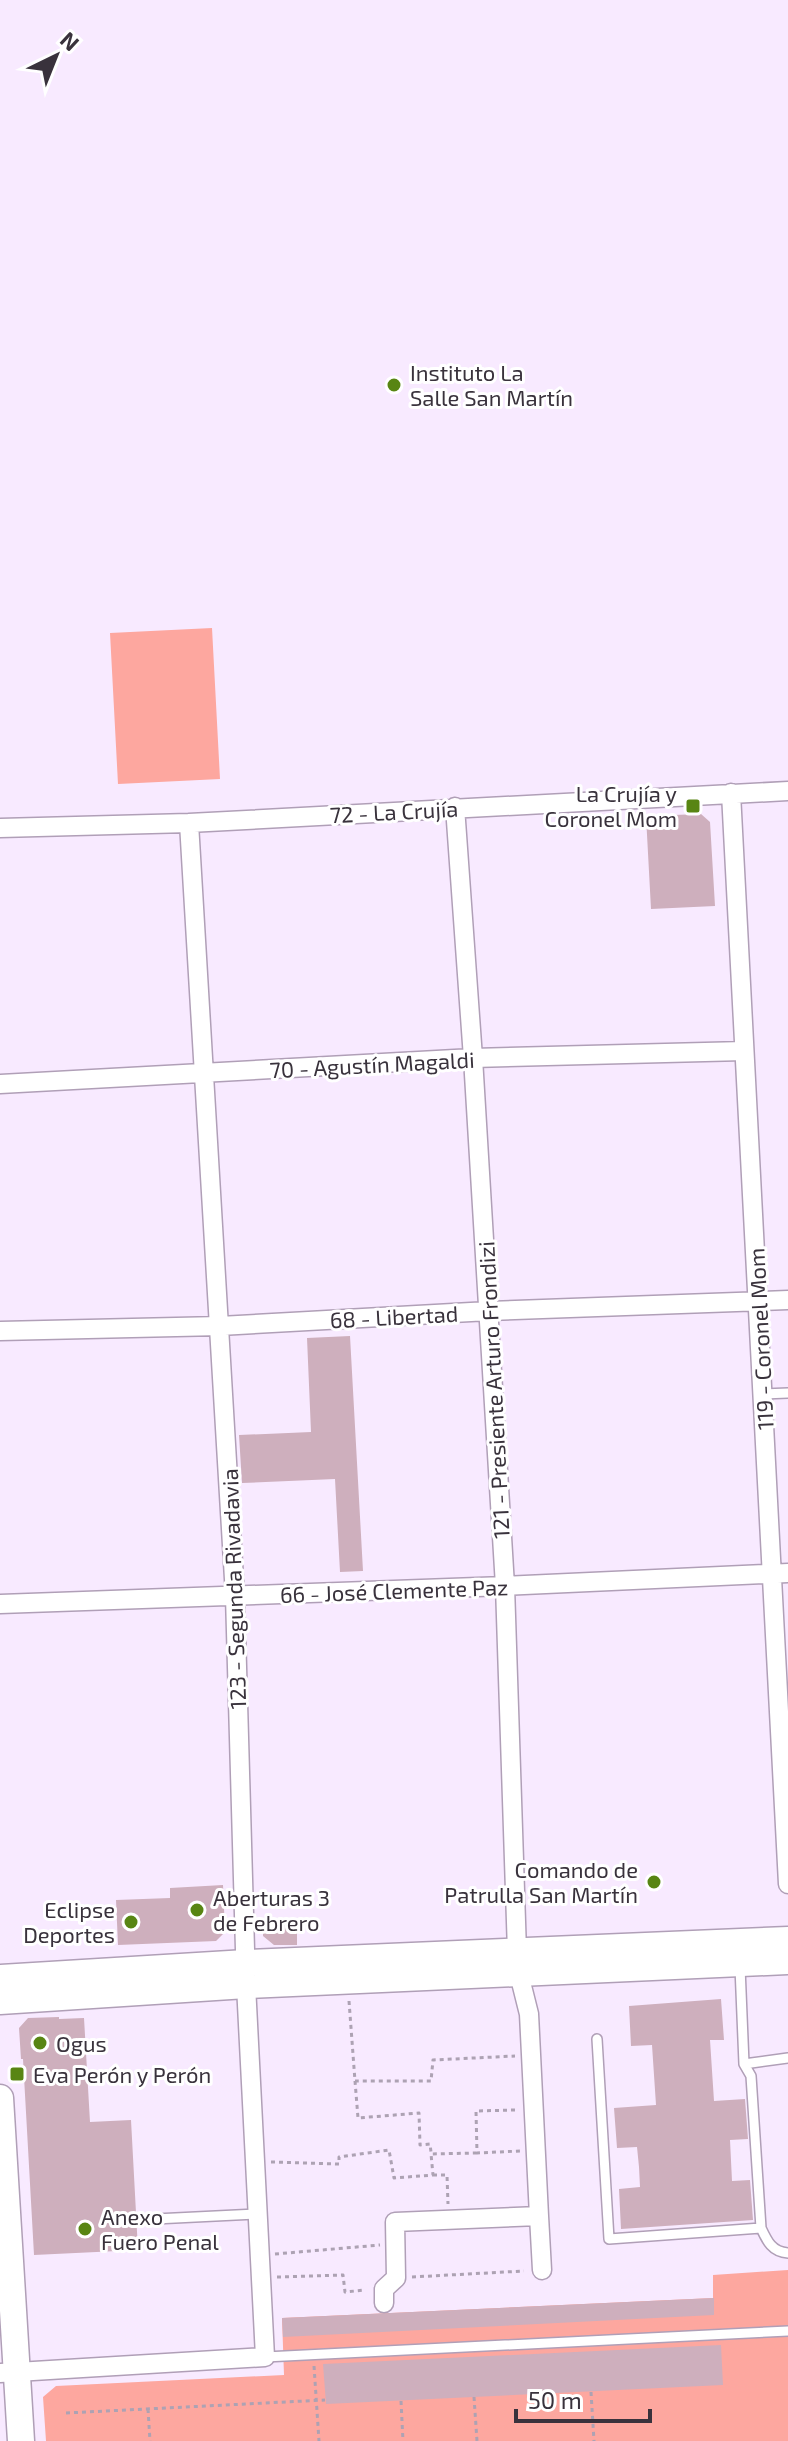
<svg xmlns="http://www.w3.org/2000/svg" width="788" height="2441" font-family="'Exo 2',sans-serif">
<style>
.green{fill:#fda79f}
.building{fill:#ceafbd}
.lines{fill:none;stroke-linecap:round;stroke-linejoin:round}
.lane-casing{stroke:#b09fb7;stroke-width:12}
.street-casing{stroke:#b09fb7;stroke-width:21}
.secondary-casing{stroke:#b09fb7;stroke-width:29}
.path{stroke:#ada2b3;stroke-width:3;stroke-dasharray:4 4;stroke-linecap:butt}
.lane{stroke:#fff;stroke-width:9}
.street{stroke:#fff;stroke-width:18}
.secondary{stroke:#fff;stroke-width:26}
.poi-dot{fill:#588513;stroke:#fff;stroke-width:3}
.labels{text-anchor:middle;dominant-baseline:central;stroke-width:6;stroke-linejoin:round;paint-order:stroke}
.poi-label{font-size:22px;fill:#39323c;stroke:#fff;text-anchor:start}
.street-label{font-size:22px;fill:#39323c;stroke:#fff}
</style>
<rect width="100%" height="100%" fill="#f8eaff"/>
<path class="green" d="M212 628 220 779 118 784 110 633Z
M788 2270V2441H46L43 2397 56 2386 284 2375 282 2318 713 2298V2275Z"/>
<path class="building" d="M701 814 710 822 715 906 651 909 646 816Z
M350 1336 363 1571 340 1572 335 1479 242 1483 239 1435 311 1432 307 1338Z
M223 1885 225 1932 216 1941 118 1945 116 1900 170 1898V1888Z
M263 1921 297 1922V1945H274L263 1936Z
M721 1999 724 2040H710L714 2101 745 2099 748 2139 730 2140 732 2181 750 2180 753 2220 621 2229 619 2189 640 2187 639 2167 637 2147 617 2148 614 2108 656 2105 652 2045 631 2046 629 2006Z
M59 2017V2019L84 2018 90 2122 131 2120 138 2250 34 2255 23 2059H21L19 2028 28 2018Z
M714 2298V2315L283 2337 282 2318Z
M721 2345 723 2385 326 2404 323 2364Z"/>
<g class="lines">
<g class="lane-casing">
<path id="lane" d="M763 1394 788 1393
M597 2039 609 2239 761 2228 751 2076 744 2064 740 1967
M744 2064 788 2058
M155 2219 258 2214
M761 2228C767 2241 772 2252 788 2253
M265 2357 788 2331"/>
</g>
<g class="street-casing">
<path id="street" d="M731 793 788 1884
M0 828 189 823 788 791
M0 1084 473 1058 744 1051
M0 1331 220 1326 489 1311 788 1300
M0 1604 505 1586 788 1573
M539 2216 542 2270
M384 2303V2289L396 2278 395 2222 539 2216 529 2014 519 1974 517 1952 505 1586 473 1058 455 807
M0 2373 265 2357 246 1985 235 1596 189 823"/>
</g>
<g class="secondary-casing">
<path id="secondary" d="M0 1978 246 1963 788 1940
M0 2001 246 1985 788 1961
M0 2098 21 2441"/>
</g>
<path class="path" d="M349 2001 355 2081H431L433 2060 515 2056
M355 2081 358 2118 419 2113 420 2145 430 2144 431 2152
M515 2110 476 2111 477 2153 520 2151
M271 2162 339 2164V2157L389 2150 394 2178 433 2175 431 2154 477 2153
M433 2175H447L448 2204
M275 2254 380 2245
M277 2277 343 2275 345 2292 365 2290
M412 2277 524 2271
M314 2366 319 2441
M591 2392 594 2441
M474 2397 477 2441
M401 2401 403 2441
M148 2409 150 2441
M66 2413 325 2400"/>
<use href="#lane" class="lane"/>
<use href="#street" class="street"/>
<use href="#secondary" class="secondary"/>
</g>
<g class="poi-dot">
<circle cx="394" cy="385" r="8"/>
<rect x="685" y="798" width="16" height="16" rx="4"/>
<circle cx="654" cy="1882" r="8"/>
<circle cx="197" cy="1910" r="8"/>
<circle cx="131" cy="1922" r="8"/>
<circle cx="40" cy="2043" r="8"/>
<rect x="9" y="2066" width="16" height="16" rx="4"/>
<circle cx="85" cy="2229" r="8"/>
</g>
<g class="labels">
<g class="poi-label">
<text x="410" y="372">Instituto La<tspan x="410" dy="25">Salle San Martín</tspan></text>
<text x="677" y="793" text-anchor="end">La Crujía y<tspan x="677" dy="25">Coronel Mom</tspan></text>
<text x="638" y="1869" text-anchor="end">Comando de<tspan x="638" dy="25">Patrulla San Martín</tspan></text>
<text x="213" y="1897">Aberturas 3<tspan x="213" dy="25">de Febrero</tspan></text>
<text x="115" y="1909" text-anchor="end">Eclipse<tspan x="115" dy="25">Deportes</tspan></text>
<text x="56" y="2043">Ogus</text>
<text x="33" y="2074">Eva Perón y Perón</text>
<text x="101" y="2216">Anexo<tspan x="101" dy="25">Fuero Penal</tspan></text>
</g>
<g class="street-label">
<text transform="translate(394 811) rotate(-3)">72 - La Crujía</text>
<text transform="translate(372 1064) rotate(-3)">70 - Agustín Magaldi</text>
<text transform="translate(394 1316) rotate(-3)">68 - Libertad</text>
<text transform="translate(760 1339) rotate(-93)">119 - Coronel Mom</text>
<text transform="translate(493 1390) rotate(-93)">121 - Presiente Arturo Frondizi</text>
<text transform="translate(233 1589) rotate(-92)">123 - Segunda Rivadavia</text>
<text transform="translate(394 1590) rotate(-2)">66 - José Clemente Paz</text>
</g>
</g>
<g transform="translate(56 56) rotate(43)" stroke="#ffffff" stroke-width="6" paint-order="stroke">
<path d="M0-6L14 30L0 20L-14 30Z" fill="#39323c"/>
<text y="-12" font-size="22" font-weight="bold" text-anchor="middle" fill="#39323c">N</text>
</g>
<path d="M516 2409v12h134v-12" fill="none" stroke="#39323c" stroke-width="4"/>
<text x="528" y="2409" font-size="24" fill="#39323c" stroke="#ffffff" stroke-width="6" paint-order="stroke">50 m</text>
</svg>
